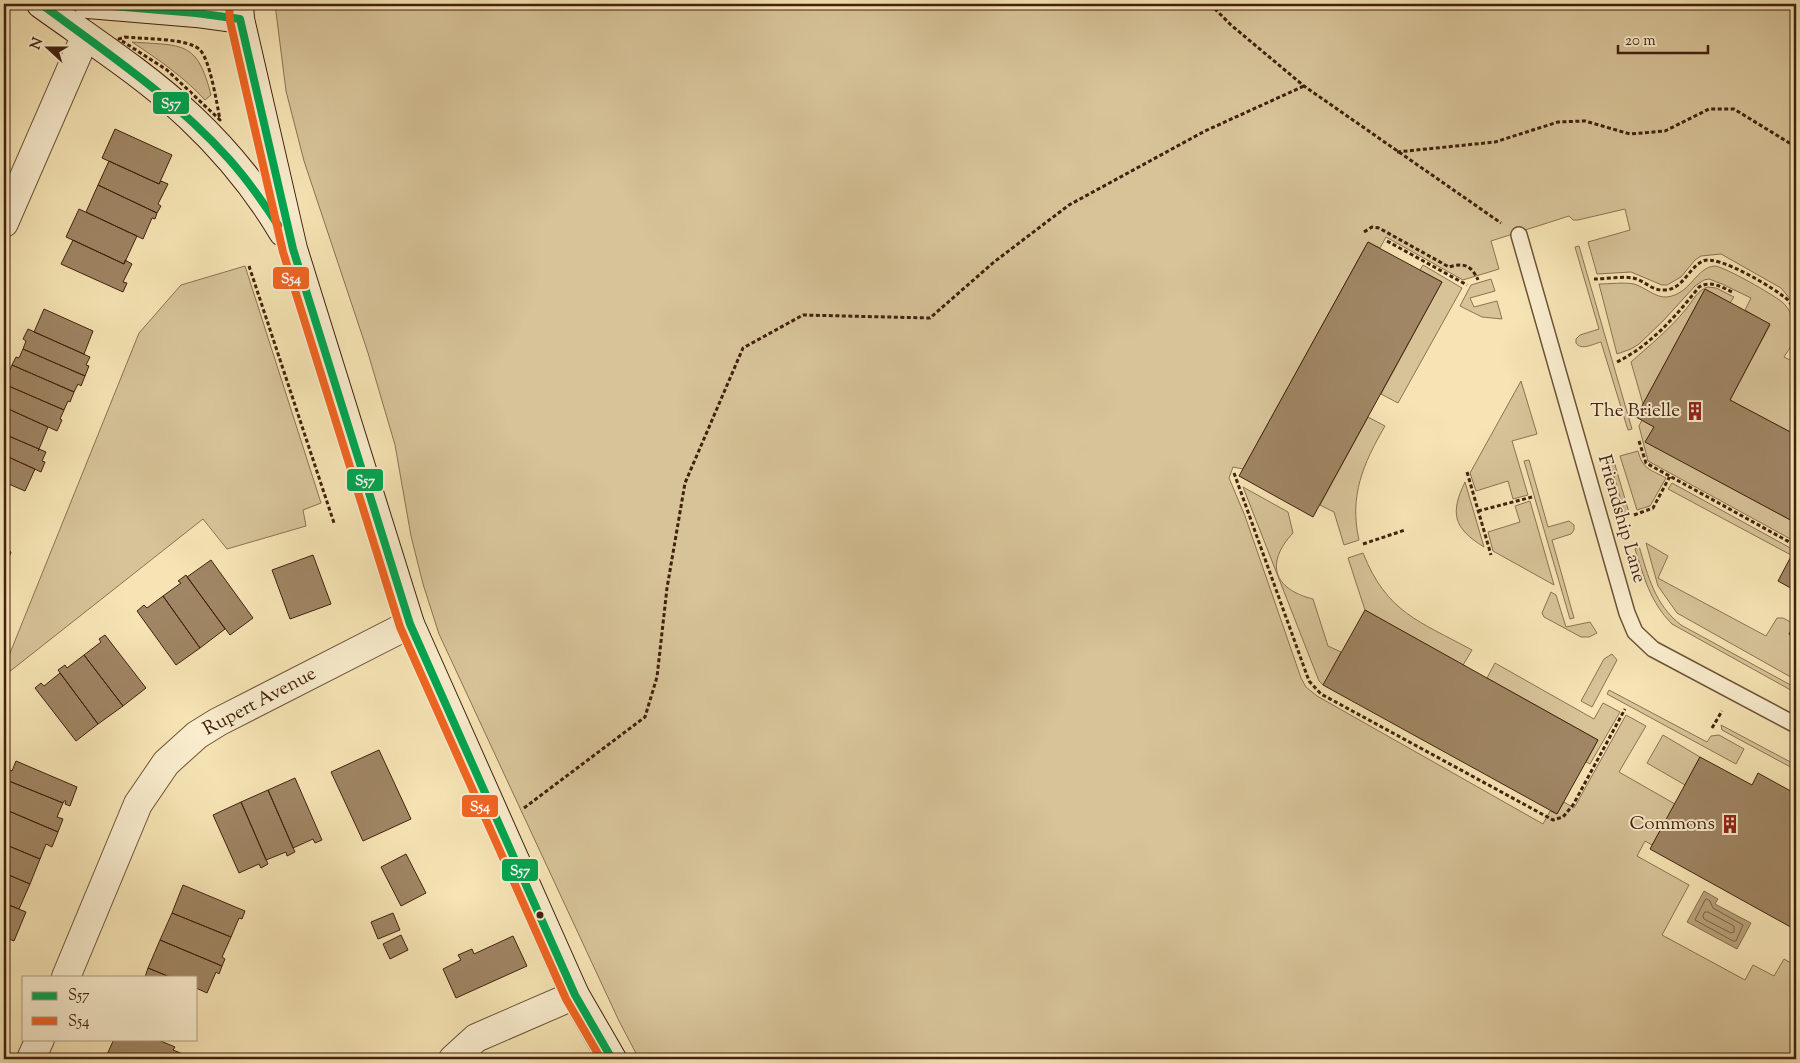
<svg xmlns="http://www.w3.org/2000/svg" width="1800" height="1063" font-family="'Sorts Mill Goudy',serif">
<style>
.green{fill:#d7c398;stroke:#8c7253}
.water{fill:#b9a27c;stroke:#896e50}
.lines{fill:none;stroke-linecap:round;stroke-linejoin:round}
.shore{stroke:#7e6245;stroke-width:1}
.building{fill:#a08664;stroke:#42210e}
.lane-casing{stroke:#6f5238;stroke-width:18}
.street-casing{stroke:#6f5238;stroke-width:30}
.secondary-casing{stroke:#42210e;stroke-width:30}
.path{stroke:#42210e;stroke-width:3;stroke-dasharray:4 2.5;stroke-linecap:butt}
.lane{stroke:#f9edce;stroke-width:15}
.street{stroke:#f9edce;stroke-width:28}
.secondary{stroke:#f9edce;stroke-width:28}
.bus-1-casing{stroke:#f9edce;stroke-width:11}
.bus-2-casing{stroke:#f9edce;stroke-width:11}
.bus-1{stroke:#00a651;stroke-width:8}
.bus-2{stroke:#f26522;stroke-width:8}
.bus-dot{fill:#42210e;stroke:#f9edce;stroke-width:2}
.labels{text-anchor:middle;dominant-baseline:central;stroke-width:4;stroke-linejoin:round;paint-order:stroke}
.poi-label{font-size:19px;fill:#42210e;stroke:#f9edce;text-anchor:end}
.street-label{font-size:19px;fill:#42210e;stroke:#f9edce}
.line-badge{stroke:#f9edce;stroke-width:2}
.badge-label{font-size:14px;text-anchor:middle;font-weight:bold;fill:#fff}
</style>
<rect width="100%" height="100%" fill="#f6e4b4"/>
<filter id="stains"><feTurbulence type="fractalNoise" baseFrequency=".004" numOctaves="4"/><feColorMatrix values="0 0 0 0 .2 0 0 0 0 .09 0 0 0 0 .02 0 0 0 .5 -.17"/></filter>
<radialGradient id="worn" r=".72"><stop offset=".6" stop-color="#630" stop-opacity="0"/><stop offset="1" stop-color="#630" stop-opacity=".3"/></radialGradient>
<path class="green" d="M275 4H1796V306L1781 288 1721 254 1701 256 1695 260 1681 277 1667 285H1662L1631 272 1597 274 1588 242 1630 230 1625 209 1578 220H1573L1569 216 1491 241 1499 269 1463 280 1386 237 1380 248 1368 242 1243 469 1233 467 1229 478 1245 516 1301 678 1306 687 1317 696 1543 824 1550 811 1557 814 1564 802 1574 808 1626 715 1646 726 1619 772 1675 804 1652 845 1645 841 1637 856 1689 885 1662 935 1745 980 1753 965 1774 976 1784 959 1796 966V1059H639L619 1021 439 634 423 584 411 536 395 445 368 353 304 161 286 91Z
M132 42C183 46 197 40 211 95L205 100C184 77 159 60 132 42Z
M1579 246 1632 429 1628 430 1601 342C1593 344 1581 351 1576 343V339L1580 335 1599 329 1575 247Z
M1423 265 1462 288 1398 403 1381 394 1442 282 1420 270Z
M245 266 321 503 303 510 306 526 227 549 203 519 4 676V668L139 333 181 285Z
M1715 266C1727 268 1772 294 1782 302 1789 307 1795 322 1796 329 1797 339 1789 349 1784 357L1796 363V435L1730 400 1770 325 1745 310 1751 298 1722 284 1709 279 1704 280 1695 286 1663 321 1639 344 1631 349 1617 354 1599 284C1610 284 1623 282 1634 284 1645 287 1655 298 1667 297 1691 294 1696 267 1715 266Z
M1491 279 1495 291 1470 298 1474 307 1497 301 1502 319 1482 317 1460 306 1471 285Z
M1708 287 1716 288 1734 297 1730 303 1705 289 1643 404 1631 362C1650 345 1670 329 1686 309 1692 302 1698 289 1708 287Z
M1521 381 1537 434 1512 441 1528 495 1513 499 1508 481 1476 491 1470 473Z
M1368 417 1385 426C1363 464 1349 496 1359 540L1344 545 1334 512 1320 505Z
M1642 420 1654 427 1646 442 1796 523V542L1648 461 1639 426Z
M1638 451C1643 470 1650 469 1666 478L1650 506 1637 510 1620 456Z
M1613 458 1630 516 1626 517 1609 460Z
M1529 460 1548 527 1569 521 1574 525V530L1571 534 1552 540 1574 618 1570 619 1524 461Z
M1465 482 1484 547C1453 528 1450 513 1465 482Z
M1672 483 1794 550 1791 555 1668 489Z
M1243 487 1288 512 1293 533C1265 563 1273 589 1313 599L1328 646 1341 652 1323 685 1319 681Z
M1530 501 1554 585 1493 551 1488 532 1520 522 1515 506Z
M1646 543 1668 556 1658 578 1667 583 1766 636 1777 618H1783L1796 625V680L1677 613 1658 586Z
M1639 546C1648 576 1655 605 1681 625L1796 688V693L1672 624C1650 602 1644 577 1635 549Z
M1363 553C1387 613 1419 621 1472 650L1463 665 1365 610 1348 558Z
M1551 592 1556 595 1566 627 1590 622 1597 633 1589 637H1581L1544 617 1542 613Z
M1612 654 1617 660 1592 707 1581 701 1604 659Z
M1495 663 1594 719 1603 703 1620 712 1590 764 1586 762 1598 740 1487 678Z
M1609 690 1707 742 1711 736 1719 735 1744 749 1736 764 1607 694Z
M1721 725 1796 765V770L1722 730Z
M1663 735 1700 757 1685 785 1647 763Z"/>
<path class="water" d="M1704 891 1718 899 1715 904 1751 923 1737 949 1687 922Z"/>
<g class="lines">
<path class="shore" d="M1707 899 1710 901 1713 908 1743 925 1736 941H1733L1695 920 1705 900Z
M1705 912H1708L1734 926V932L1731 933 1704 919 1703 916Z"/>
</g>
<path class="building" d="M115 129 172 155 159 184 102 158Z
M109 161 159 184 161 181 168 184 158 204 161 206 157 213 98 185Z
M98 185 157 213 155 219 152 218 143 239 86 212Z
M79 209 137 236 124 264 66 237Z
M73 240 124 264 125 260 132 264 123 282 127 283 123 292 61 264Z
M1368 242 1442 282 1313 517 1239 476Z
M1705 289 1770 324 1730 400 1796 435V523L1645 442 1654 427 1636 417Z
M44 309 93 331 84 354 34 332Z
M28 329 90 357 86 365 89 366 85 376 23 349 26 341 23 339Z
M23 349 85 376 81 386 78 384 74 392 12 365 16 357 19 358Z
M12 365 74 392 70 402 68 401 64 410 4 384Z
M4 384 64 410 60 419 62 420 57 431 4 407Z
M4 407 48 427 39 449 4 434Z
M4 434 39 449 38 451 39 449 46 452 42 461 45 462 41 472 4 455Z
M4 455 35 469 25 491 4 482Z
M4 525 9 527 4 540Z
M1796 547V591L1778 581Z
M4 549 11 552 4 570Z
M313 555 331 604 290 619 272 570Z
M211 560 253 618 230 635 187 577Z
M186 575 225 629 200 648 163 596 181 583 178 581Z
M163 596 200 648 176 665 137 611 144 605 147 608Z
M1365 610 1598 740 1557 814 1323 685Z
M1796 621V638L1789 634Z
M105 635 146 688 123 706 84 655 101 642 99 639Z
M84 655 123 706 98 724 58 670 65 665 67 668Z
M60 673 98 724 76 741 35 688 41 683 44 686Z
M379 750 411 819 363 841 331 772Z
M1700 757 1752 785 1758 773 1796 794V930L1650 849Z
M16 761 77 787 70 806 65 804 66 801H64L63 803 4 779 8 769 12 771Z
M295 778 322 840 315 843 313 839 293 848 268 790Z
M4 779 63 803 57 817 63 819 58 832 4 809Z
M268 790 295 852 287 856 286 852 266 860 241 802Z
M241 802 268 864 261 868 259 864 239 873 213 815Z
M4 809 58 832 52 847 46 844 40 859 4 844Z
M4 844 40 859 30 884 4 873Z
M406 854 426 893 401 906 381 867Z
M4 873 30 884 19 909 4 903Z
M183 885 245 911 242 919 239 918 231 937 172 913Z
M4 903 26 912 14 941 4 937Z
M172 913 231 937 222 957 225 959 222 966 160 940Z
M393 913 400 930 378 939 371 922Z
M401 935 408 950 390 959 383 944Z
M513 936 527 966 456 998 443 969 461 960 458 955 472 949 474 954Z
M160 940 222 966 219 974 216 972 207 993 196 988V977H170L148 968Z
M148 968 170 977H145Z
M114 1039H156L175 1047 173 1050 188 1056 187 1059H105Z"/>
<g class="lines">
<g class="lane-casing">
<path id="lane" d="M1519 235 1627 613 1635 632 1653 649 1796 725"/>
</g>
<g class="street-casing">
<path id="street" d="M4 223 85 37
M66 977 138 804 166 763 197 735 218 722 410 624
M31 1059 40 1039
M453 1059 476 1038 575 995"/>
</g>
<g class="secondary-casing">
<path id="secondary" d="M41 4C91 40 144 74 190 117 225 150 258 190 283 232
M88 4 196 13 240 19
M239 4 240 19 293 249 410 624 575 995 612 1059"/>
</g>
<path class="path" d="M1210 4 1231 25 1304 86 1501 223
M125 37C142 39 189 38 200 50 210 60 217 104 220 120L167 70 119 39Z
M1397 152 1495 142 1558 122 1585 121 1630 134 1665 131 1709 109H1734L1796 147
M1364 232 1372 227 1379 228 1449 267C1464 262 1472 266 1478 280
M1387 241 1467 285
M249 266 334 523
M1594 279C1606 279 1621 276 1633 278 1644 280 1652 291 1664 290 1683 290 1688 268 1703 261 1718 254 1776 289 1788 300 1791 304 1794 309 1796 313
M1617 362C1651 345 1676 316 1699 287 1711 280 1722 287 1734 293
M1639 441 1646 463 1793 544
M1467 472 1491 555
M1234 473 1309 681 1321 694 1553 820 1563 817 1573 805 1625 709
M1478 511 1532 497
M1634 515 1653 508 1670 476
M1363 544 1405 530
M1712 728 1722 711
M524 808 645 717 657 677 667 588 685 483 743 348 803 315 930 318 994 262 1069 205 1205 131 1304 86"/>
<use href="#lane" class="lane"/>
<use href="#street" class="street"/>
<use href="#secondary" class="secondary"/>
<g class="bus-1-casing">
<path id="bus-1" d="M41 4C106 52 174 98 228 158 247 179 263 202 278 225
M88 4 196 13 240 19 293 249 410 624 575 995 612 1059"/>
</g>
<g class="bus-2-casing">
<path id="bus-2" d="M229 5 230 21 283 252 400 627 566 999 601 1059"/>
</g>
<use href="#bus-1" class="bus-1"/>
<use href="#bus-2" class="bus-2"/>
</g>
<defs>
<g id="building-bare" transform="scale(1.5)"><path d="M-4-6H4V6H1V3H-1V6H-4ZM-2.5-4.3h1.7v1.8h-1.7ZM.8-4.3h1.7v1.8H.8ZM-2.5-1h1.7V.8h-1.7ZM.8-1h1.7V.8H.8Z" fill="#8f2418" stroke="#f9edce" stroke-width="2.5" paint-order="stroke"/></g>
</defs>
<g fill-rule="evenodd">
<use href="#building-bare" x="1695" y="411"/>
<use href="#building-bare" x="1730" y="824"/>
</g>
<circle class="bus-dot" cx="540" cy="915" r="4.5"/>
<g class="labels">
<g class="poi-label">
<text x="1680" y="411">The Brielle</text>
<text x="1715" y="824">Commons</text>
</g>
<g class="street-label">
<text transform="translate(1621 519) rotate(74)">Friendship Lane</text>
<text transform="translate(260 702) rotate(-28)">Rupert Avenue</text>
</g>
</g>
<g class="line-badge">
<rect x="152" y="91" width="38" height="24" rx="5" fill="#00a651"/>
<rect x="272" y="266" width="38" height="24" rx="5" fill="#f26522"/>
<rect x="346" y="468" width="38" height="24" rx="5" fill="#00a651"/>
<rect x="461" y="794" width="38" height="24" rx="5" fill="#f26522"/>
<rect x="501" y="858" width="38" height="24" rx="5" fill="#00a651"/>
</g>
<g class="badge-label">
<text x="171" y="108">S57</text>
<text x="291" y="283">S54</text>
<text x="365" y="485">S57</text>
<text x="480" y="811">S54</text>
<text x="520" y="875">S57</text>
</g>
<rect width="1800" height="1063" fill="none" stroke="#f6e4b4" stroke-width="20"/>
<rect x="5" y="5" width="1790" height="1053" fill="none" stroke="#42210e" stroke-width="2.5"/>
<rect x="10" y="10" width="1780" height="1043" fill="none" stroke="#42210e"/>
<rect x="22" y="976" width="175" height="65" fill="#f9edce" stroke="#b09b81"/>
<rect x="32" y="992" width="25" height="8" fill="#00a651" stroke="#b09b81"/>
<text x="68" y="1000" font-size="15" fill="#42210e">S57</text>
<rect x="32" y="1017" width="25" height="8" fill="#f26522" stroke="#b09b81"/>
<text x="68" y="1026" font-size="15" fill="#42210e">S54</text>
<g transform="translate(48 48) rotate(291)" stroke="#f9edce" stroke-width="4" paint-order="stroke">
<path d="M0-4L9 19L0 12L-9 19Z" fill="#42210e"/>
<text y="-8" font-size="14" font-weight="bold" text-anchor="middle" fill="#42210e">N</text>
</g>
<path d="M1618 45v8h90v-8" fill="none" stroke="#42210e" stroke-width="2.5"/>
<text x="1625" y="45" font-size="15" fill="#42210e" stroke="#f9edce" stroke-width="4" paint-order="stroke">20 m</text>
<rect width="100%" height="100%" filter="url(#stains)"/>
<rect width="100%" height="100%" fill="url(#worn)"/>
</svg>
